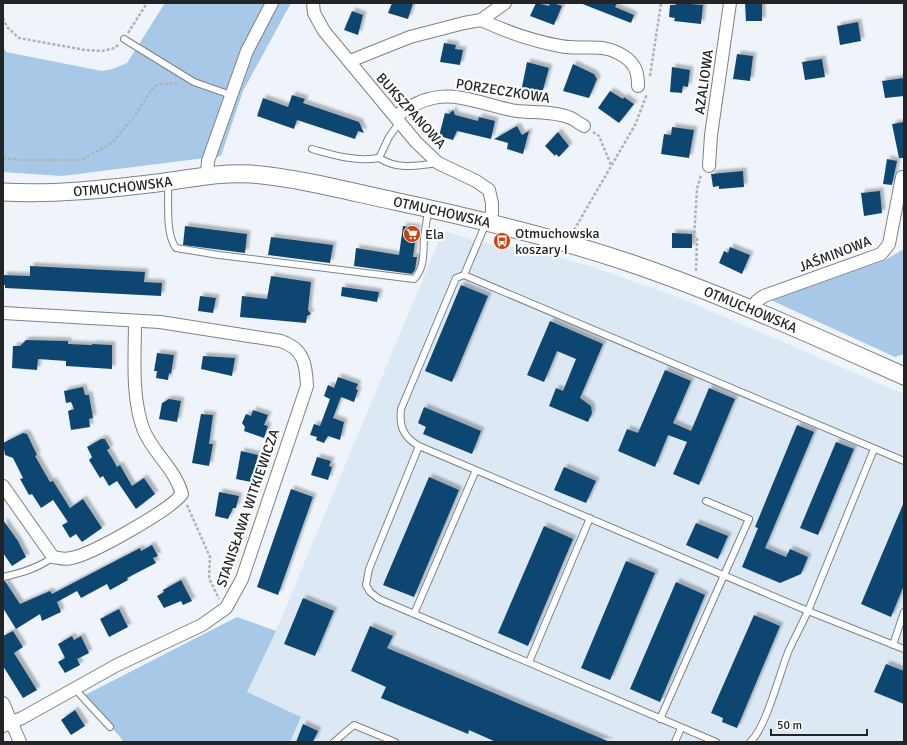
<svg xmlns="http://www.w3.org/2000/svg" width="907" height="745" font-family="Signika,sans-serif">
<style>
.built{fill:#dce8f3}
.green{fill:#a7c8e7}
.building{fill:#114771;filter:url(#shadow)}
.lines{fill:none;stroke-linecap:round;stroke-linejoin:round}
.service-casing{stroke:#7d8287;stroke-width:8}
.minor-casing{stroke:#7d8287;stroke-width:14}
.secondary-casing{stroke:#7d8287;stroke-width:19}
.path{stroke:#adb2b6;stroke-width:2.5;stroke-dasharray:3 2;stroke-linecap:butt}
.service{stroke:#fff;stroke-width:6}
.minor{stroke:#fff;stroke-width:12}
.secondary{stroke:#fff;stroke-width:17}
.labels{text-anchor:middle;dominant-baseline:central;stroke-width:4;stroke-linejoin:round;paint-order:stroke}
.street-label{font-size:14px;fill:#222426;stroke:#fff}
.poi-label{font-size:14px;fill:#222426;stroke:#fff;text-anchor:start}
</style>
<defs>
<filter id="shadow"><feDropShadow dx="3.5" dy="-3.5" stdDeviation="1" flood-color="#0004"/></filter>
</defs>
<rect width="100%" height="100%" fill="#eef4f9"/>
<path class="built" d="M443 231 504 248 519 246 589 266 678 297 904 394V742H290L301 717 246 692 276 631Z"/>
<path class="green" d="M165 3H291L243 91 221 156 62 176 3 172V46L6 52 102 71 112 69 127 63Z
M904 249V354L895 357 771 300 885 260Z
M237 617 276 631 247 692 301 717 290 742H124L85 695Z"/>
<path class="building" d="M392 3H413L408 19 388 13Z
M536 3 549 6 550 3H553L562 6 554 25 530 16Z
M580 3H617L615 7 634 15 631 23Z
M676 3 703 5 701 24 674 21 675 18 669 17 670 5H676Z
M745 3H762V21H746Z
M352 11 363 15 358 35 344 30Z
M858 22 861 41 840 45 837 26Z
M444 43 456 45 455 49 463 50 460 65 440 62Z
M737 54 753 56 750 81 733 79Z
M822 59 825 77 805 80 802 62Z
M527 62 549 68 543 90 541 92 522 87Z
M573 64 594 74 597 79 589 98 563 91Z
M672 67 690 70 688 87 683 86 682 93 670 92Z
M904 78V96L885 98 882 81Z
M610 91 623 99 624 97 634 104 619 123 598 108Z
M292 95 305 99 303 103 359 122 364 133 358 131 355 139 297 120 294 129 257 116 263 98 288 107Z
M453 110 455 115 478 121 479 117 495 121 491 139 457 131 453 140 439 136 445 113 449 114Z
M904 122V158H899L892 124Z
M517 126 522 135 529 131 523 154 507 149 508 143 494 139Z
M672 127 694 130 689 158 661 154 664 134 671 135Z
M558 132 569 146 559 157 556 154 555 156 545 146Z
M887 159 897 161 892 185 883 184Z
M743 171 744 187 719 189V186L713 187 711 174Z
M880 191 882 213 864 216 861 193Z
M185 226 247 234 245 253 183 245Z
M403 226 417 228 413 257H417L415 270 412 274 354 266 356 248 399 255Z
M672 233 692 234V248H672Z
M271 237 333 245 330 263 268 255Z
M730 247 750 255 742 274 719 263 724 251 728 253Z
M30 266 145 272 144 282 162 283 161 296 5 288V285H3V275L30 276Z
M271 276 311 282 308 310 311 314 307 316 306 323 240 317 242 296 267 299Z
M461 285 488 296 452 382 425 371Z
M342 287 379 292 377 302 341 296Z
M200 296 216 298 213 313 198 311Z
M550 321 603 344 580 398 591 406 592 413 588 422 549 406 556 388 563 391 576 359 557 351 544 382 527 375Z
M26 340 68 341V344L92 345V344L112 345V369L66 366V361L38 359 37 370 12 368 13 346H20Z
M157 353 174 355 171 374 169 373 168 380 156 378 157 371H154Z
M203 356 235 358 232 376 201 369Z
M665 370 691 381 673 423 691 431 709 388 735 399 699 485 673 474 687 442 668 435 655 467 618 451 627 429 638 433Z
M338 377 358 384 356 389 358 390 354 402 341 397 333 418 344 422 340 440 328 436 324 443 316 440 317 437 310 435 314 424 320 426 330 399 324 396 328 385 334 388Z
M83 387 85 395H89L93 418 89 419 90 427 71 430 68 411 74 409 71 402 66 403 64 391Z
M169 399 181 401 177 422 159 419 162 403Z
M424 407 481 431 472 454 423 434 426 427 418 423Z
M253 410 268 415 264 425 268 426 264 438 244 431 245 427 242 423 246 414 251 416Z
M201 414 213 415 209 444H213L209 466 192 463Z
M797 425 814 432 765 548 786 557 790 549 808 557 801 574 780 583 742 567 758 528 755 527Z
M23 433 27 434 37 455 35 456 50 482 53 481 70 508 83 499 102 528 82 542 76 534 70 538 62 525 68 522 53 500 41 508 32 494 29 495 20 479 23 478 13 458 5 455 3 443Z
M101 439H105L110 448 107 450 112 458 117 467 120 465 132 486 144 478 155 494 136 509 117 481 109 486 103 476 100 478 89 460 92 457 87 447Z
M836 442 854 449 818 535 800 528Z
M241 451 258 455 251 482 236 479Z
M317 457 331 461 329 466 332 467 328 480 311 475Z
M564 467 596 481 586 503 554 490Z
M429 477 459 490 414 597 383 585Z
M291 489 313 497 278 595 257 587Z
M219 492 239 496 236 508H233L228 519 215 516Z
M904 502V585L891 617 861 604Z
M3 520 18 541 26 557 12 566 3 553Z
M696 523 728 536 718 559 686 545Z
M544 526 573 539 528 646 498 633Z
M152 545 158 556 153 558 156 563 127 578 128 580 110 590 107 584 81 598 77 591 57 602 61 612 42 621 40 614 16 629 3 608V581H5L20 604 50 591 52 594 140 548 141 551Z
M626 561 655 573 610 680 581 668Z
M181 580 192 601 183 605 181 601 164 608 157 596 164 592 163 590Z
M676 582 705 595 660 702 630 689Z
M303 598 334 611 315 656 284 644Z
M119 609 128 627 109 637 100 619Z
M754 615 780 626 737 728 722 722 723 718 711 713Z
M370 626 393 636 387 648 610 742H496L469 730 468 734 381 698 386 687 351 671Z
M13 631 23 647 14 653 37 690 23 698 3 666V636Z
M72 636 74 640 81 636 89 653 77 659 80 665 65 673 58 662 65 658 58 644Z
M886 664 904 671V704L874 692Z
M75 710 85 726 71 735 61 720Z
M303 724 318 731 313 742H296Z"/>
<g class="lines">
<g class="service-casing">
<path id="service" d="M124 39 194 82 231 95
M399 123 389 137 379 158C398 170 416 166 438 163
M312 149C334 155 355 162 379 158
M168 183C169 201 165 234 176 248L219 255 414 279C425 268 423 253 424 238 425 229 427 220 428 210
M464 275 486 223
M419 446 369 569 366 585 370 592 379 599 716 742
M874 449 808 611 419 446C403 437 399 426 401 409L456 278 464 275 904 461
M3 577C21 573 39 568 53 557
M414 614 476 470
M893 645 904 612
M529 662 590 518
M74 688 110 727
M660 719 749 519 706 501
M334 742 354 725 395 742
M675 742 681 728
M750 742C766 729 780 671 789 650 795 637 802 624 808 611L904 649"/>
</g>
<g class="minor-casing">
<path id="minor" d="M313 3 314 13 324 31 416 142 438 163 476 181 489 190 492 203V213L487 222
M481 20C507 32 532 41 560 46 585 51 602 41 625 57 636 65 638 73 638 86
M350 61 410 37 464 23 481 20 505 3
M395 117C407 108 418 101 433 98 461 92 489 107 517 111 534 113 554 111 571 118 575 120 580 124 584 126
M709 166 711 135 730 3
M207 175 208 161 247 51 272 3
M751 309 757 301 764 296 881 254 889 244 902 177
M3 313 160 322 281 341C304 349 306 364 307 386L242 579 226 608 202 625 117 665 22 718 3 726
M3 486 53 557C59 558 65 560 71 558 91 555 170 510 182 494 175 469 154 454 144 431 131 398 135 355 135 321
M3 703 20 742"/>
</g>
<g class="secondary-casing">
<g id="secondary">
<path id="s1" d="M3 192C55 195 106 189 157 183 189 179 219 172 251 174 299 178 347 191 394 201 474 218 553 237 630 263 724 295 814 336 904 376"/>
</g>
</g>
<path class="path" d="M3 18 7 27 19 38 85 50 102 51 115 48 119 44
M128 33 147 3
M650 76 661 3
M593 132 599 136 611 165
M3 158 19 160H81L112 143 136 114 152 89 159 84 177 83
M574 230 635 125 647 94
M696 271 697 239 694 238 697 189 701 175
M187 505 210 557 209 578 219 599"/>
<use href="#service" class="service"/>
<use href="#minor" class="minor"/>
<use href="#secondary" class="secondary"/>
</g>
<defs>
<g id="supermarket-disc" transform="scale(0.9)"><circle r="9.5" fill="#ca4214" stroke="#fff"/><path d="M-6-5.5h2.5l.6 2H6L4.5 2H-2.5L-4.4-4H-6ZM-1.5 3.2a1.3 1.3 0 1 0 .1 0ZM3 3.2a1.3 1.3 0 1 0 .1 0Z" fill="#fff"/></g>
<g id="bus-disc" transform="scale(0.9)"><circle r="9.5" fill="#ca4214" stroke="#fff"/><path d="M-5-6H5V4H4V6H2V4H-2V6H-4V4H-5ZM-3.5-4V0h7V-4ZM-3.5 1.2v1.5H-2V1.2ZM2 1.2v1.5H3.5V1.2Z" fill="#fff"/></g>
</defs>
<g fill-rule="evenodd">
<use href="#supermarket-disc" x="412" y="234"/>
<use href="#bus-disc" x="502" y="241"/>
</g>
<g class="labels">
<g class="street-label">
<text transform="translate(704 82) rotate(-82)">AZALIOWA</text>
<text transform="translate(503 91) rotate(9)">PORZECZKOWA</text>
<text transform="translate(411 111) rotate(48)">BUKSZPANOWA</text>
<text stroke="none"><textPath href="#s1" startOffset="120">OTMUCHOWSKA</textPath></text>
<text stroke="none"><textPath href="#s1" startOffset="444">OTMUCHOWSKA</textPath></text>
<text transform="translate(835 254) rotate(-21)">JAŚMINOWA</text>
<text stroke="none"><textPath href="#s1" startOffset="768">OTMUCHOWSKA</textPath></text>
<text transform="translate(248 508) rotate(-71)">STANISŁAWA WITKIEWICZA</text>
</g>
<g class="poi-label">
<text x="515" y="233">Otmuchowska<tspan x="515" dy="16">koszary I</tspan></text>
<text x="425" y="234">Ela</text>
</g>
</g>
<rect width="907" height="745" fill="none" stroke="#222426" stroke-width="8"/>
<path d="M771 729v6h96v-6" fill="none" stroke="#222426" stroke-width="2"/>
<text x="777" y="729" font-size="12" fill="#222426" stroke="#ffffff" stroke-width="3" paint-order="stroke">50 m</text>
</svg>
